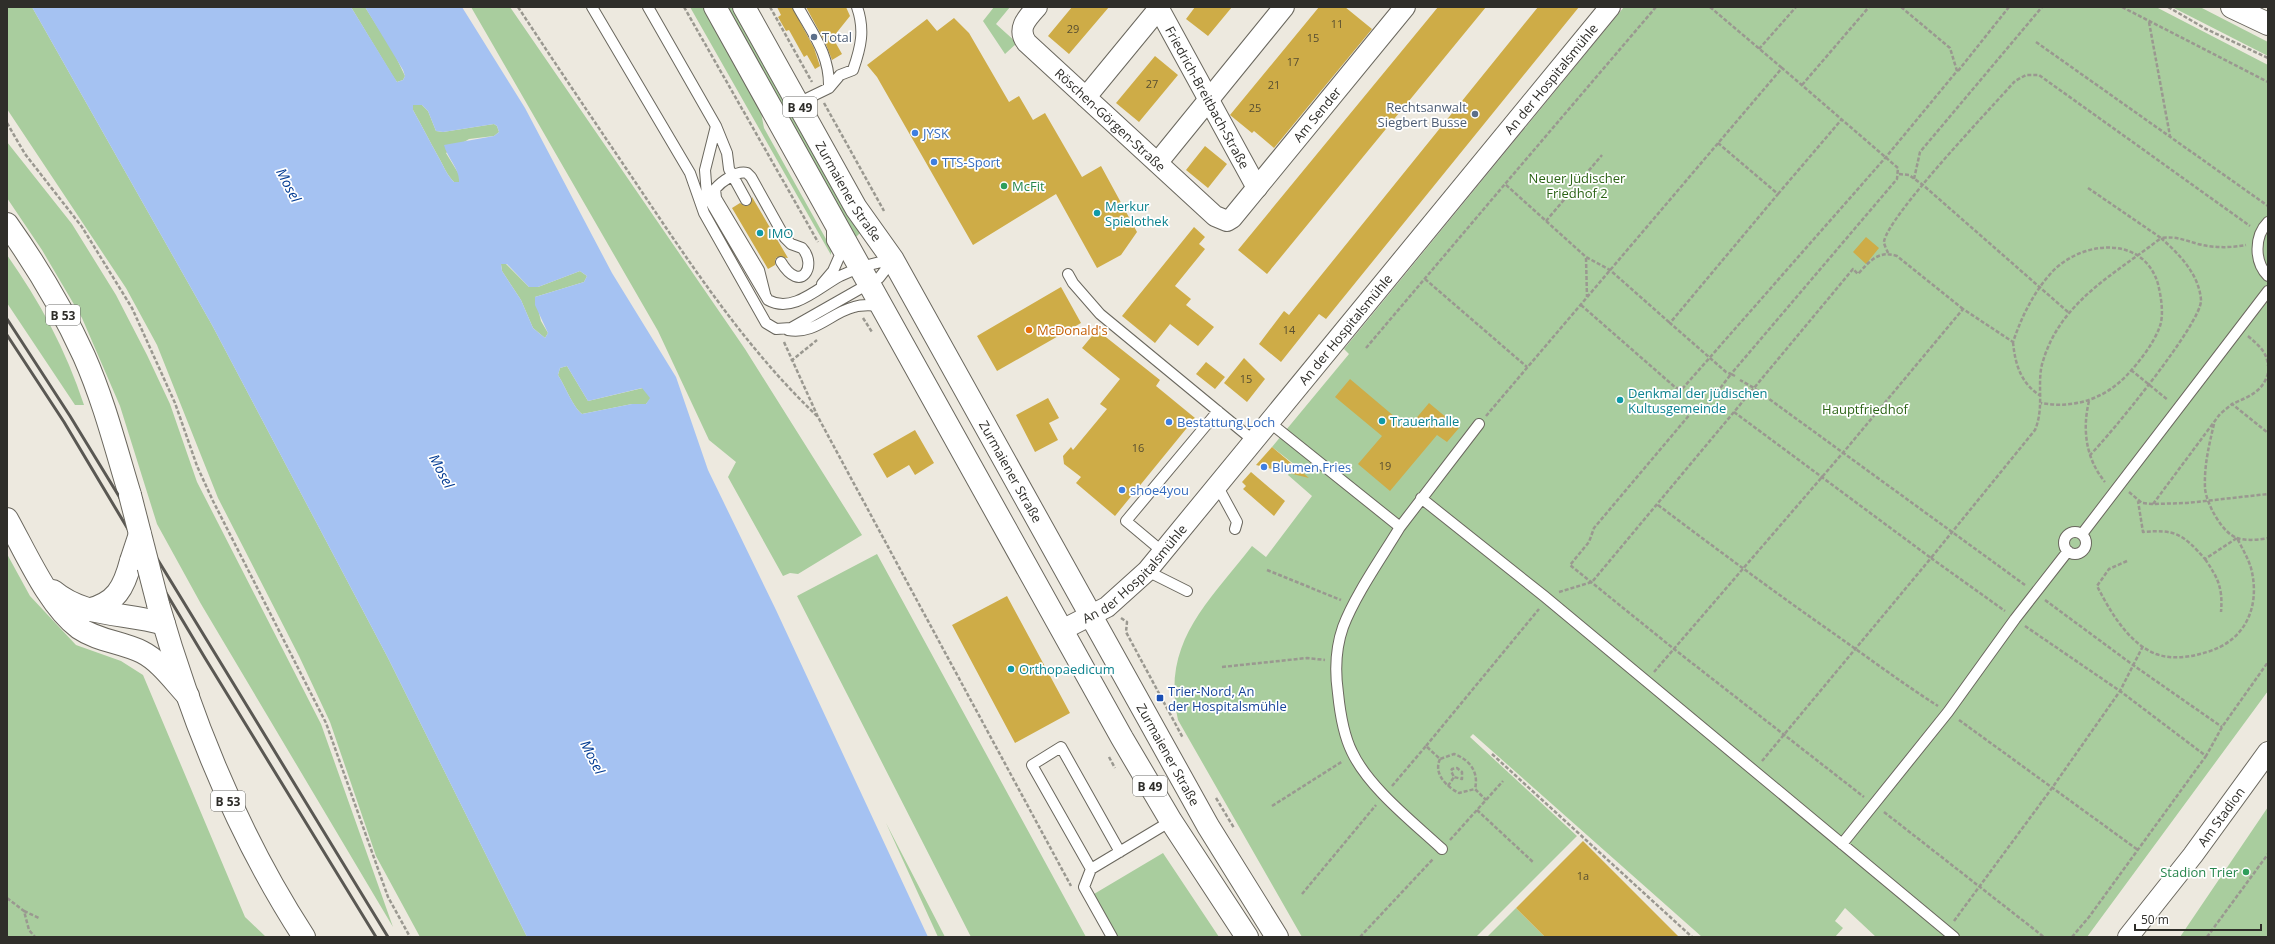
<svg xmlns="http://www.w3.org/2000/svg" width="2275" height="944" font-family="'Open Sans',sans-serif">
<style>
.green{fill:#a9cd9e}
.water{fill:#a5c2f2;fill-rule:evenodd}
.building{fill:#ceac47}
.lines{fill:none;stroke-linecap:round;stroke-linejoin:round}
.service-casing{stroke:#6a675e;stroke-width:12}
.minor-casing{stroke:#6a675e;stroke-width:22}
.tertiary-casing{stroke:#6a675e;stroke-width:24}
.secondary-casing{stroke:#6a675e;stroke-width:24}
.primary-casing{stroke:#6a675e;stroke-width:24}
.path{stroke:#9a9890;stroke-width:2.5;stroke-dasharray:4 2;stroke-linecap:butt}
.service{stroke:#fff;stroke-width:10}
.minor{stroke:#fff;stroke-width:20}
.tertiary{stroke:#fff;stroke-width:22}
.secondary{stroke:#fff;stroke-width:22}
.primary{stroke:#fff;stroke-width:22}
.rail{stroke:#5a5853;stroke-width:3}
.tertiary-bridge-casing{stroke:#6a675e;stroke-width:24;stroke-linecap:butt}
.primary-bridge-casing{stroke:#6a675e;stroke-width:24;stroke-linecap:butt}
.tertiary-bridge{stroke:#fff;stroke-width:22}
.primary-bridge{stroke:#fff;stroke-width:22}
.service-dot{fill:#5c6f8a;stroke:#fff;stroke-width:1.5}
.shop-dot{fill:#3f7fe0;stroke:#fff;stroke-width:1.5}
.leisure-dot{fill:#2e9e5b;stroke:#fff;stroke-width:1.5}
.culture-dot{fill:#0f9aa8;stroke:#fff;stroke-width:1.5}
.food-dot{fill:#e8710a;stroke:#fff;stroke-width:1.5}
.transit-dot{fill:#1a4fb4;stroke:#fff;stroke-width:1.5}
.labels{text-anchor:middle;dominant-baseline:central;stroke-width:3.5;stroke-linejoin:round;paint-order:stroke}
.number-label{font-size:11px;fill:#574e31}
.shield{fill:#fff;stroke:#6d6d6a;stroke-width:1}
.shield-label{font-size:12px;font-weight:bold;fill:#2f2e2a}
.service-label{font-size:13px;fill:#4e5e75;stroke:#fff;text-anchor:start}
.street-label{font-size:13px;fill:#2f2e2a;stroke:#fff}
.shop-label{font-size:13px;fill:#366cbe;stroke:#fff;text-anchor:start}
.park-label{font-size:13px;fill:#2c6416;stroke:#fff}
.leisure-label{font-size:13px;fill:#27864d;stroke:#fff;text-anchor:start}
.culture-label{font-size:13px;fill:#0d838f;stroke:#fff;text-anchor:start}
.food-label{font-size:13px;fill:#c56008;stroke:#fff;text-anchor:start}
.transit-label{font-size:13px;fill:#164399;stroke:#fff;text-anchor:start}
.water-label{font-size:14px;font-style:italic;fill:#013a92;stroke:#fff}
</style>
<rect width="100%" height="100%" fill="#ede9df"/>
<path class="green" d="M7 7H32L212 325 388 658 527 937H420L376 856 330 722 299 656 218 498 157 345 126 288 7 109Z
M351 7H365L394 53 405 76 403 80 397 82 394 78Z
M471 7H510L745 349 862 535 798 574 790 573 783 576 728 477 736 462 709 440 658 331Z
M690 7H706L759 102 764 128 831 248V255Z
M727 7H733L860 233 855 238Z
M994 7H1010L996 24 1017 43 1005 54 983 21Z
M1624 7H2156L2268 65V691L2087 937H1876L1845 908 1835 921 1843 928 1835 937H1702L1473 734 1470 737 1577 836 1476 937H1302L1178 720C1161 642 1208 603 1252 546L1266 557 1312 496 1288 475 1295 465 1272 447 1349 354 1344 349Z
M2172 7H2200L2268 42V56Z
M413 105H422L428 111 436 131 443 132 494 124 497 126 499 132 494 136 469 139 446 153 460 176 459 182H454C447 175 444 167 439 158 430 142 422 126 413 110Z
M7 142 72 224 116 295 147 355 170 404 197 482 321 724 393 927 201 604 157 524 120 406 82 318 42 250 7 198Z
M7 255C40 302 66 350 84 405H75L7 303Z
M501 264H506L529 287H538L580 271 587 276 584 282 535 297 541 321 548 333 545 338 533 328 521 300 502 271Z
M567 366 588 401 643 388 651 398 646 404H632L582 414C573 407 565 386 558 375L560 368Z
M7 554 30 596 76 645 121 661 143 675 245 917 266 937H7Z
M877 554 1086 937H971L797 596Z
M2268 807V937H2180Z
M886 823 945 937H938Z
M1163 853 1219 937H1118L1094 894Z
M1516 908 1545 937H1487Z"/>
<path class="water" d="M32 7H351L397 82 403 80 405 76 403 70 365 7H462L525 108 612 273 676 377 708 470 776 610 928 937H527L388 658 212 325ZM413 105H422L428 111 436 131 443 132 494 124 497 126 499 132 494 136 444 145C447 158 460 169 459 182H454C447 175 444 167 439 158 430 142 422 126 413 110ZM501 264H507L529 287H538L580 271 587 276 584 282 535 297V305L548 333 545 338 533 328 521 300 502 271ZM567 366 588 401 642 388 650 398 646 404H632L582 414C573 407 565 386 558 375L560 368Z"/>
<path class="building" d="M777 7H792L814 48 820 66 815 69 807 55 804 57 789 30 786 31 778 17 781 15Z
M806 7H846L850 16 834 36 836 39 834 40 842 54 832 60 825 42Z
M1072 7H1109L1069 54 1048 36Z
M1195 7H1232L1208 36 1186 19Z
M1319 7H1345L1372 29 1274 148 1254 131 1252 133 1230 115Z
M1438 7H1486L1267 274 1238 250Z
M1538 7H1579L1326 319 1319 314 1281 362 1259 344 1284 311 1289 315Z
M954 18 969 33 1009 102 1019 96 1033 120 1045 113 1082 177 1101 166 1137 232 1121 255 1097 268 1056 194 973 245 877 77 867 65 927 19 937 31Z
M1155 56 1178 75 1139 122 1116 103Z
M1205 146 1227 164 1208 188 1186 170Z
M752 197 788 258 777 257 775 260V265L768 269 732 208 740 203 745 206 749 205Z
M1194 227 1205 237 1199 244 1205 249 1175 286 1191 299 1186 305 1214 327 1198 346 1170 324 1155 343 1122 316Z
M1866 237 1879 248 1866 264 1853 252Z
M1061 287 1081 323 997 371 977 336Z
M1097 330 1160 380 1156 386 1195 418 1115 516 1076 483 1081 477 1064 464 1063 456 1071 447 1073 450 1107 409 1100 404 1120 379 1082 348Z
M1244 358 1265 379 1247 402 1224 383Z
M1206 362 1225 377 1215 389 1196 374Z
M1350 379 1408 428 1429 403 1459 428 1447 442 1437 435 1390 491 1358 464 1382 436 1335 397Z
M1048 398 1059 418 1049 423 1058 440 1035 452 1016 415Z
M915 430 934 463 915 475 909 465 887 478 873 454Z
M1272 447 1309 478 1256 465Z
M1251 472 1285 501 1274 516 1243 489 1246 486 1242 482Z
M1007 596 1070 713 1015 743 952 625Z
M1583 841 1679 937H1545L1516 908Z"/>
<g class="lines">
<g class="service-casing">
<path id="service" d="M592 7 690 173 704 213 766 323 776 329 791 328 879 278 893 260
M648 7 716 126 727 153 729 169 746 200
M798 7C813 34 830 55 829 88
M798 103 829 88 840 75 853 70C861 47 865 30 857 7
M716 126 705 170 707 196 768 300C793 314 819 287 840 276 857 268 874 262 893 260
M2268 222C2254 236 2254 262 2268 276
M1068 274 1073 283 1100 314 1254 441
M822 284 833 271 840 255 832 241V227
M765 294 759 270 716 198 715 189C721 182 737 170 747 173L751 177 785 238 791 244 802 248C818 265 801 295 781 262
M788 330C815 335 830 313 854 307 863 304 872 305 881 306
M1269 422 1400 527 1479 424
M1218 487 1237 522 1235 529
M1421 498 1544 596 1954 937
M1400 527C1382 557 1355 595 1343 627 1336 647 1335 672 1338 693 1340 713 1343 734 1352 752 1369 788 1413 822 1442 849
M2064 543a11 11 0 1 1 22 0a11 11 0 1 1-22 0Z
M2082 534 2268 291
M1163 552 1126 521 1218 411
M1147 571 1187 591
M1842 844 1948 712 2015 619 2068 551
M1091 869 1032 765 1061 747 1120 852
M1112 937 1084 887 1091 869 1171 821"/>
</g>
<g class="minor-casing">
<g id="minor">
<path id="s1" d="M1037 7C1027 18 1016 29 1027 43L1215 216 1227 221 1232 218 1405 7"/>
<path id="s2" d="M1158 7 1257 188"/>
<path d="M1086 97 1160 7"/>
<path d="M1158 162 1284 7"/>
<path id="s3" d="M1062 630 1107 607 1147 571 1610 7"/>
<path id="s4" d="M2128 937 2193 855 2268 752"/>
</g>
</g>
<g class="tertiary-casing">
<path id="tertiary" d="M7 519C26 553 49 606 79 628 98 641 122 642 142 652 160 661 174 681 188 696
M53 591C85 618 126 612 164 624
M88 610C116 603 124 588 131 561"/>
</g>
<g class="secondary-casing">
<path id="secondary" d="M2232 7 2268 24"/>
</g>
<g class="primary-casing">
<g id="primary">
<path d="M715 7 1122 738 1171 821 1247 937"/>
<path id="s5" d="M744 7 856 208 893 260 1208 826 1277 937"/>
<path d="M7 224C36 265 63 310 84 356 104 401 116 449 130 495"/>
<path d="M158 604C192 722 237 834 304 937"/>
</g>
</g>
<path class="path" d="M518 7C560 71 603 134 646 198 697 274 750 352 817 416
M684 7 818 242
M770 7 812 82
M1656 7 1505 184 1586 257 1610 270 1670 323
M1710 7 1782 68
M2122 7 2268 82
M2168 7 2206 29 2268 58
M2149 22 2170 136
M2036 42 2268 206
M1759 49 1796 7
M1958 71 2009 7
M1802 85 1869 7
M824 103 884 211
M7 123 25 154 82 227 132 308 175 403 197 466 213 501 326 723 388 897 410 937
M1899 174 1909 175 1923 185 2068 312
M1914 179 1920 152 2042 7
M2088 188 2161 238C2176 236 2184 240 2198 244 2214 248 2230 248 2246 245
M1778 194 1842 119
M1546 221 1602 155
M1888 253C1887 250 1884 245 1884 242 1887 217 1993 106 2015 81L2026 75H2039L2250 226
M1586 258 1587 297
M1425 279 1527 367
M1581 305 1676 388H1683L1886 157 1957 71 1950 48 1901 7
M1963 309 1897 256C1878 250 1870 261 1858 274L1853 269 1754 388 2025 585
M863 318 872 332
M2248 336C2258 345 2267 351 2268 366
M784 342 818 417 1071 886
M2013 342C2015 364 2021 384 2041 396
M1366 348 1505 184
M791 361 817 340
M2131 370 2168 400
M2268 373C2263 392 2248 397 2232 404L2268 433
M1735 376 1731 374 1705 408 1691 413 1594 528 1589 542 1570 565 1674 649 1864 797
M2089 401C2082 430 2086 459 2105 482
M1734 412 1931 558 2035 430C2045 406 2036 382 2043 361 2061 301 2115 274 2161 238 2179 254 2199 274 2201 300 2202 323 2110 435 2090 455
M1486 416 1782 68 1898 168 1897 179 1731 374 1726 372 1670 323 1778 194 1718 143
M2214 424C2209 445 2204 466 2205 488 2206 503 2222 533 2237 538 2246 541 2259 540 2268 538
M2129 492 2142 503 2152 504 2187 503 2268 494
M2153 504 2220 414 2232 404
M1658 505C1719 551 1780 596 1843 640 1874 662 1905 685 1938 706
M2205 559C2218 578 2223 588 2221 612
M2127 561 2109 569 2097 586C2110 611 2128 643 2156 654 2173 660 2191 657 2207 652 2245 641 2261 607 2251 568 2248 558 2242 548 2237 538L2205 559C2183 534 2175 529 2143 532L2138 501
M1267 570 1341 600
M1559 592 1592 582 1754 388 1740 380
M2045 600 2133 665 2222 727
M1121 618 1127 622 1126 632 1183 738
M2025 626 2120 691 2206 756 2222 727 2268 662
M1222 667 1307 658 1325 660
M1654 672 1847 448 1963 309 2013 342C2022 316 2033 293 2052 272 2082 240 2144 235 2158 284 2161 296 2164 314 2160 326 2154 343 2140 361 2128 374 2105 399 2074 409 2041 403
M1959 720 2138 850
M1426 746 1539 609
M1492 754 1692 937
M1109 757 1115 768
M1440 759C1433 774 1447 787 1459 793L1475 789
M1762 761 1931 558 2005 611
M1392 786 1426 746 1440 759 1454 754C1470 760 1479 772 1475 789L1486 800
M1448 786 1454 777 1451 771 1452 769 1457 768 1462 772V779L1454 777
M1216 798 1234 828
M1272 806 1343 761
M1477 810 1534 863
M1884 812 2044 937
M1450 840 1503 781
M1302 894 1376 805
M7 898 24 911 29 930 35 937
M24 911 39 918
M1954 921 2052 788 2120 691 2143 646
M1360 937 1433 859
M2072 937 2089 917 2206 756
M2207 937 2268 854"/>
<use href="#service" class="service"/>
<use href="#minor" class="minor"/>
<use href="#tertiary" class="tertiary"/>
<use href="#secondary" class="secondary"/>
<use href="#primary" class="primary"/>
<path class="rail" d="M7 319 70 416 388 937
M7 335 64 422 205 658 376 937"/>
<g class="tertiary-bridge-casing">
<path id="tertiary-bridge" d="M131 561 140 534"/>
</g>
<g class="primary-bridge-casing">
<path id="primary-bridge" d="M130 495 158 604"/>
</g>
<use href="#tertiary-bridge" class="tertiary-bridge"/>
<use href="#primary-bridge" class="primary-bridge"/>
</g>
<g class="service-dot">
<circle cx="814" cy="37" r="4"/>
<circle cx="1475" cy="114" r="4"/>
</g>
<g class="shop-dot">
<circle cx="915" cy="133" r="4"/>
<circle cx="934" cy="162" r="4"/>
<circle cx="1169" cy="422" r="4"/>
<circle cx="1264" cy="467" r="4"/>
<circle cx="1122" cy="490" r="4"/>
</g>
<g class="leisure-dot">
<circle cx="1004" cy="186" r="4"/>
<circle cx="2246" cy="872" r="4"/>
</g>
<g class="culture-dot">
<circle cx="1097" cy="213" r="4"/>
<circle cx="760" cy="233" r="4"/>
<circle cx="1620" cy="400" r="4"/>
<circle cx="1382" cy="421" r="4"/>
<circle cx="1011" cy="669" r="4"/>
</g>
<circle class="food-dot" cx="1029" cy="330" r="4"/>
<rect class="transit-dot" x="1156" y="694" width="8" height="8" rx="2"/>
<g class="labels">
<g class="number-label">
<text x="1337" y="23">11</text>
<text x="1073" y="28">29</text>
<text x="1313" y="37">15</text>
<text x="1293" y="61">17</text>
<text x="1152" y="83">27</text>
<text x="1274" y="84">21</text>
<text x="1255" y="107">25</text>
<text x="1289" y="329">14</text>
<text x="1246" y="378">15</text>
<text x="1138" y="447">16</text>
<text x="1385" y="465">19</text>
<text x="1583" y="875">1a</text>
</g>
<g class="shield">
<rect x="783" y="97" width="34" height="20" rx="3"/>
<rect x="46" y="305" width="34" height="20" rx="3"/>
<rect x="1133" y="776" width="34" height="20" rx="3"/>
<rect x="211" y="791" width="34" height="20" rx="3"/>
</g>
<g class="shield-label">
<text x="800" y="107">B 49</text>
<text x="63" y="315">B 53</text>
<text x="1150" y="786">B 49</text>
<text x="228" y="801">B 53</text>
</g>
<g class="service-label">
<text x="822" y="37">Total</text>
<text x="1467" y="107" text-anchor="end">Rechtsanwalt<tspan x="1467" dy="15">Siegbert Busse</tspan></text>
</g>
<g class="street-label">
<text stroke="none"><textPath href="#s3" startOffset="741">An der Hospitalsmühle</textPath></text>
<text stroke="none"><textPath href="#s2" startOffset="103">Friedrich-Breitbach-Straße</textPath></text>
<text stroke="none"><textPath href="#s1" startOffset="450">Am Sender</textPath></text>
<text stroke="none"><textPath href="#s1" startOffset="155">Röschen-Görgen-Straße</textPath></text>
<text stroke="none"><textPath href="#s5" startOffset="212">Zurmaiener Straße</textPath></text>
<text stroke="none"><textPath href="#s3" startOffset="417">An der Hospitalsmühle</textPath></text>
<text stroke="none"><textPath href="#s5" startOffset="536">Zurmaiener Straße</textPath></text>
<text stroke="none"><textPath href="#s3" startOffset="93">An der Hospitalsmühle</textPath></text>
<text stroke="none"><textPath href="#s5" startOffset="860">Zurmaiener Straße</textPath></text>
<text stroke="none"><textPath href="#s4" startOffset="152">Am Stadion</textPath></text>
</g>
<g class="shop-label">
<text x="923" y="133">JYSK</text>
<text x="942" y="162">TTS-Sport</text>
<text x="1177" y="422">Bestattung Loch</text>
<text x="1272" y="467">Blumen Fries</text>
<text x="1130" y="490">shoe4you</text>
</g>
<g class="park-label">
<text x="1577" y="178">Neuer Jüdischer<tspan x="1577" dy="15">Friedhof 2</tspan></text>
<text x="1865" y="409">Hauptfriedhof</text>
</g>
<g class="leisure-label">
<text x="1012" y="186">McFit</text>
<text x="2238" y="872" text-anchor="end">Stadion Trier</text>
</g>
<g class="culture-label">
<text x="1105" y="206">Merkur<tspan x="1105" dy="15">Spielothek</tspan></text>
<text x="768" y="233">IMO</text>
<text x="1628" y="393">Denkmal der jüdischen<tspan x="1628" dy="15">Kultusgemeinde</tspan></text>
<text x="1390" y="421">Trauerhalle</text>
<text x="1019" y="669">Orthopaedicum</text>
</g>
<g class="food-label">
<text x="1037" y="330">McDonald's</text>
</g>
<g class="transit-label">
<text x="1168" y="691">Trier-Nord, An<tspan x="1168" dy="15">der Hospitalsmühle</tspan></text>
</g>
<g class="water-label">
<text transform="translate(289 185) rotate(62)">Mosel</text>
<text transform="translate(442 471) rotate(62)">Mosel</text>
<text transform="translate(593 757) rotate(63)">Mosel</text>
</g>
</g>
<rect width="2275" height="944" fill="none" stroke="#2f2e2a" stroke-width="16"/>
<path d="M2135 924v6h126v-6" fill="none" stroke="#2f2e2a" stroke-width="2"/>
<text x="2141" y="924" font-size="12" fill="#2f2e2a" stroke="#ffffff" stroke-width="3" paint-order="stroke">50 m</text>
</svg>
